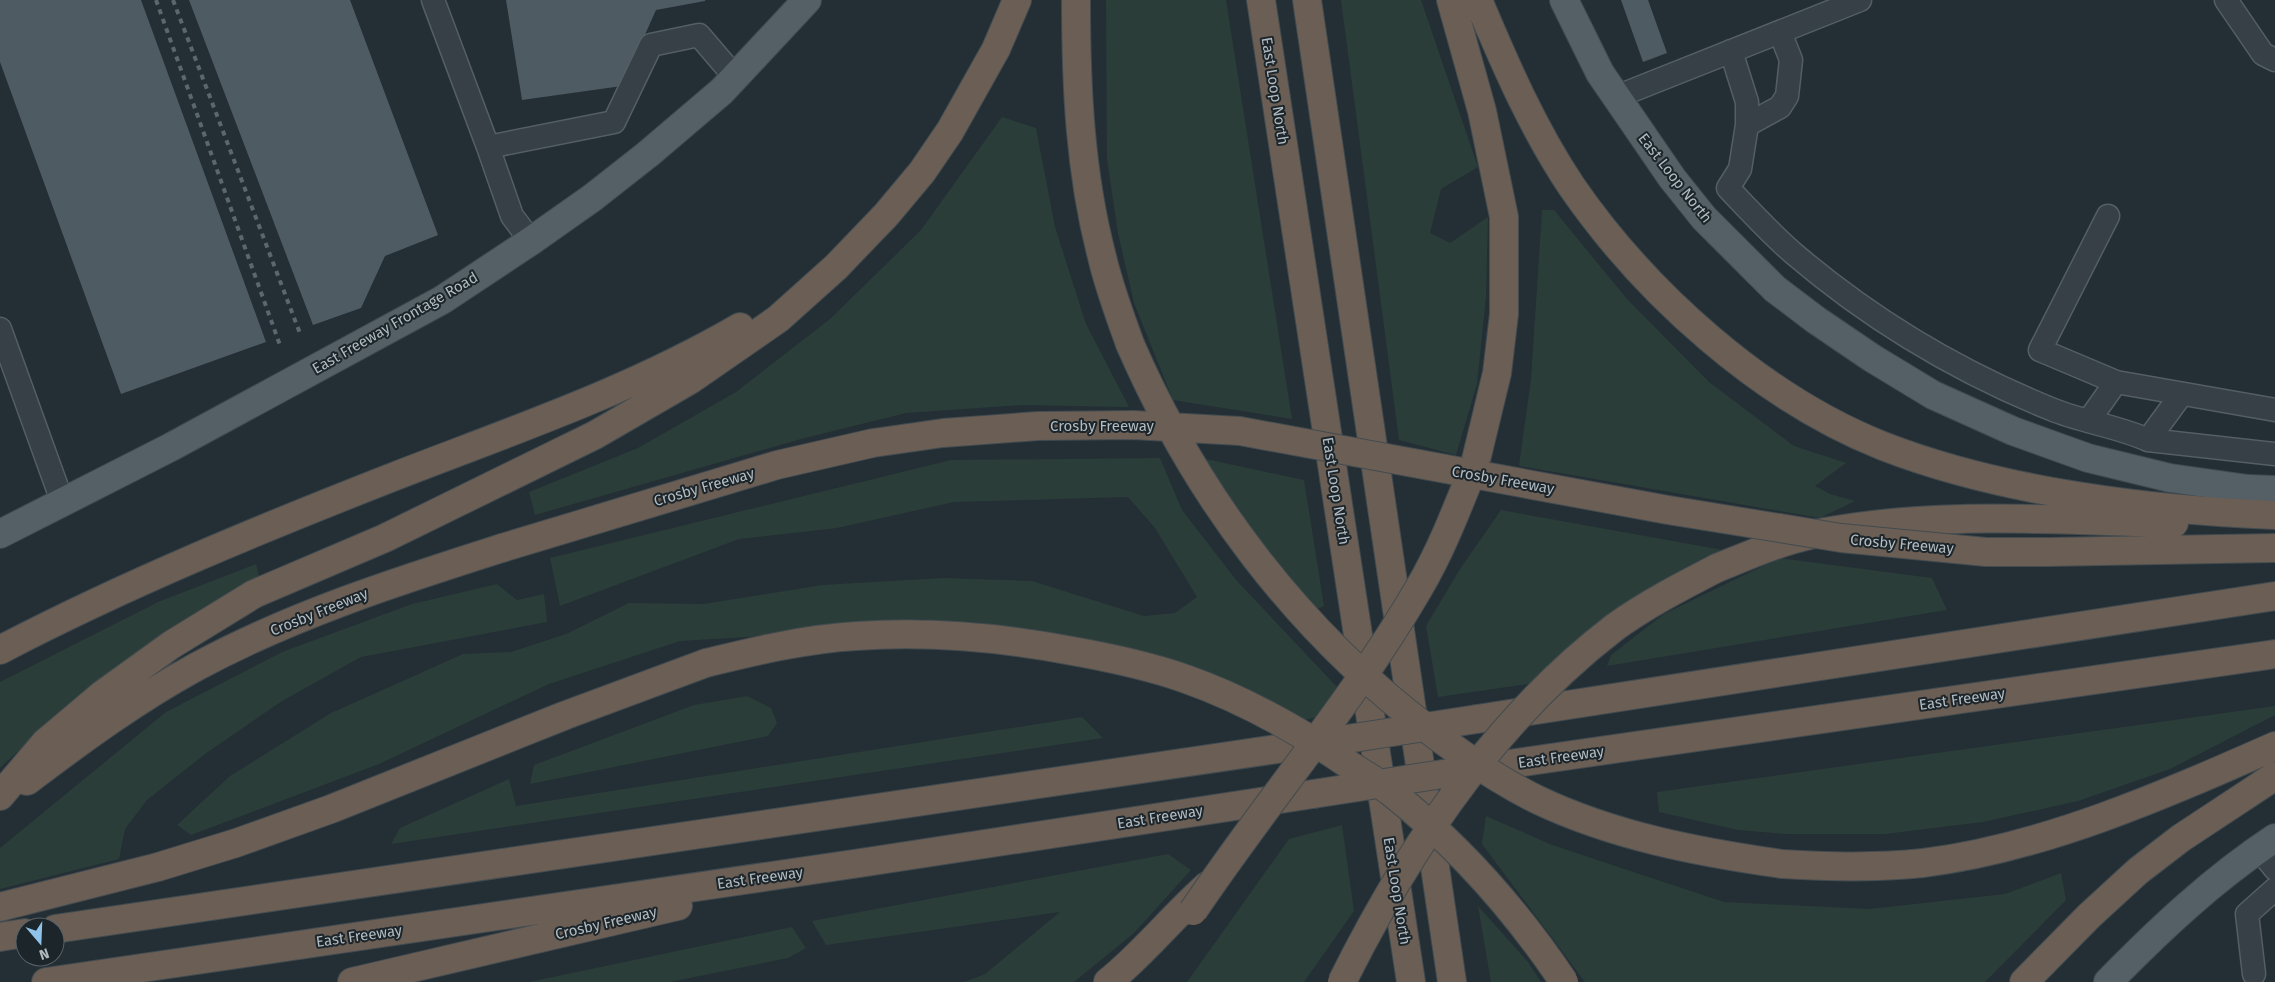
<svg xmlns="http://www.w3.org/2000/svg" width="2275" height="982" font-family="'Fira Sans',sans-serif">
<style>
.green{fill:#2b3d39}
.building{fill:#4f5b63}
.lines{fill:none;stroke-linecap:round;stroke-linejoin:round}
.minor-casing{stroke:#545e64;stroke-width:25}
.major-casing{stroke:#40494f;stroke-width:30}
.highway-casing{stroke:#414b50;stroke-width:30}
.minor{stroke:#364046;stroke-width:22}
.major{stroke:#555f66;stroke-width:28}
.highway{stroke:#6b5e54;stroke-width:28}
.rail{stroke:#5b676e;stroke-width:4;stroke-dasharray:5 5;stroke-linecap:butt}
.highway-bridge-casing{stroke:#414b50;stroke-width:30;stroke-linecap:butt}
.highway-bridge{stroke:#6b5e54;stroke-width:28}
.labels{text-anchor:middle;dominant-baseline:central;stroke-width:4;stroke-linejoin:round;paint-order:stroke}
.street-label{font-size:15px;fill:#b1bbc2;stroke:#1c252a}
</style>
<rect width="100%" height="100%" fill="#232e35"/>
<path class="green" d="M1106 0H1226L1292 419 1173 400 1134 303 1118 233 1107 160Z
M1341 0H1421L1478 167 1441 189 1430 233 1450 243 1488 217 1486 297 1477 384 1456 455 1399 440Z
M1002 117 1036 128 1055 227 1086 324 1129 407 1023 405 906 413 801 439 535 515 529 492 638 448 736 392 830 319 921 230Z
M1542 210H1554L1627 299 1709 382 1794 446 1846 463 1815 486 1830 494 1855 501 1820 518 1519 466 1531 379Z
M1160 458 1182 510 1237 581 1337 687 1317 717 1301 721 1052 635 923 619 766 636 680 641 549 684 379 764 191 835 177 825 230 776 331 713 463 654 511 652 566 634 629 603 704 604 822 585 943 578 1032 581 1144 616 1175 613 1197 597 1155 528 1128 497 954 502 837 528 739 539 560 606 550 558 951 460Z
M1201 458 1304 480 1324 606 1317 609 1237 518Z
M1501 510 1734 552C1694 567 1653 583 1617 608 1588 628 1564 656 1541 682L1438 697 1426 626 1460 569Z
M1779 558 1932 578 1947 610 1607 666 1611 655 1664 614Z
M256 564 259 576 182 621 73 700 0 768V682L158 602Z
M497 584 517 600 544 594 547 622 361 657 282 701 205 754 147 800 125 829 119 859 0 889V848L166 712 282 652 412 604Z
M747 696 771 708 777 723 768 736 530 784 534 765 694 705Z
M2275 706V715L2170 769 2078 801 1983 822 1885 834H1787L1738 830 1659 812 1657 792Z
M1082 717 1103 738 391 844 400 828 509 779 516 806Z
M1486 816 1552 845 1724 902 1870 909 2005 894 2061 873 2066 900 1985 982H1585L1482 844Z
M1342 825 1354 911 1304 982H1187L1289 839Z
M1168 854 1191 870 1134 933 1074 982H964L985 974 1060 912 826 945 812 921Z
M1478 906 1528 962 1541 982H1491Z
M792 927 806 948 788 958 670 982H529Z"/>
<path class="building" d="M0 0H141L266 342 121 394 0 62Z
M189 0H350L438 235 385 256 361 308 313 325Z
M506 0H705V1L656 10 622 86 522 100Z
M1621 0H1648L1667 53 1643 62Z"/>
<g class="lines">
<g class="minor-casing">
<path id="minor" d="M433 0 488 147
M2226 0 2263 54 2275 60
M1731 51 1747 102V125L1740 169 1728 188C1749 210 1770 233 1793 253 1869 318 1957 371 2051 409 2082 422 2117 426 2148 440L2275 454
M1616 97 1860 0
M1747 125 1780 107 1787 96 1791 60 1780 32
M2108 216 2040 350 2116 382 2275 410
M531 241 512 216 488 147 614 122 651 45 699 35 735 77
M0 329 62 501
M2089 420 2116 382
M2148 440 2181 395
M2259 849 2275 869
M2254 974 2247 914 2275 889"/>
</g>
<g class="major-casing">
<path id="major" d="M1564 0 1600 73 1672 178 1704 218 1775 289 1816 320 1872 358 1933 395 2013 431 2088 458 2170 478 2248 489 2275 490
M0 534 171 447 442 300 531 241 592 198 648 154 722 91 807 0
M2108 982C2160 929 2213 879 2275 838"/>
</g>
<g class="highway-casing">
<path id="highway" d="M1076 0C1076 87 1080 173 1102 257 1109 287 1120 316 1130 344
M1261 0 1411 982
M1307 0 1452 982
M1451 0 1482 111 1504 217V314L1497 373 1475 464
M1478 0C1505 64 1533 129 1572 187 1646 294 1762 398 1883 446 2001 492 2149 510 2275 515
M2047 552 2275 548
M1717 568C1747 556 1778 542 1810 535 1928 510 2054 520 2174 523
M0 650C126 584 265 527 398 475 514 430 632 390 740 327
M1477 719 2275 596
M1488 767 2275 654
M27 781C80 741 137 699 196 667 292 615 398 581 502 548
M0 796 45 743 103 694 171 645 254 594 385 538 595 435 690 380 778 319 836 267 886 215 922 172 950 131 996 49 1017 0
M1782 864C1829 867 1876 868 1923 863 2044 848 2164 795 2275 746
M0 907 158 867 236 843 331 809 566 715 706 663
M55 929 1304 745
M0 937 25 933
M46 982 860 863 1313 794
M352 982 678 906
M1108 982C1144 953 1172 917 1207 886
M2024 982 2089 916 2138 871 2181 838 2275 776"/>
</g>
<use href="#minor" class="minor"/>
<use href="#major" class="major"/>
<use href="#highway" class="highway"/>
<path class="rail" d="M156 0 281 348
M173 0 301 336"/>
<g class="highway-bridge-casing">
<path id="highway-bridge" d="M1130 344C1196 496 1297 630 1429 730 1463 756 1498 780 1536 799 1613 836 1698 852 1782 864
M502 548 777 465 873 443 943 433 1038 426 1133 425 1240 431 1668 510 1841 538 1986 552H2047
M706 663C755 651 805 639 856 636 926 631 997 637 1067 650 1107 657 1147 665 1186 679 1240 698 1291 726 1339 758 1356 770 1376 780 1392 793 1459 846 1517 912 1564 982
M1308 745 1477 719
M1313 794 1482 768
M1193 911C1266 802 1353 702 1419 588 1442 549 1458 506 1475 464
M1342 982C1408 849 1496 718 1615 627 1647 604 1682 586 1717 568"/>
</g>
<use href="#highway-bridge" class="highway-bridge"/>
</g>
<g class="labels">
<g class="street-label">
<text transform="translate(1275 91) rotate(81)">East Loop North</text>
<text transform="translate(1675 178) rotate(52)">East Loop North</text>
<text transform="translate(395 323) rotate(-30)">East Freeway Frontage Road</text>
<text x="1102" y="426">Crosby Freeway</text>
<text transform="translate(1503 480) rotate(10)">Crosby Freeway</text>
<text transform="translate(704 487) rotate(-16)">Crosby Freeway</text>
<text transform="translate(1336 491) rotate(81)">East Loop North</text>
<text transform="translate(1902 544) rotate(5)">Crosby Freeway</text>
<text transform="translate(319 612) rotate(-22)">Crosby Freeway</text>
<text transform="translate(1962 699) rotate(-8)">East Freeway</text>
<text transform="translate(1561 757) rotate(-8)">East Freeway</text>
<text transform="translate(1160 817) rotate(-9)">East Freeway</text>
<text transform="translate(760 878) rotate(-8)">East Freeway</text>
<text transform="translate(1397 891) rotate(81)">East Loop North</text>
<text transform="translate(606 923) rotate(-13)">Crosby Freeway</text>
<text transform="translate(359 936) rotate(-8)">East Freeway</text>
</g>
</g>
<g transform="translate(40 942) rotate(161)"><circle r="24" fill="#1c252a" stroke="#586167"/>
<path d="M0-4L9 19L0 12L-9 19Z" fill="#8fc3e9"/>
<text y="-8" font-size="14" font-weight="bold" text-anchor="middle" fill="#b1bbc2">N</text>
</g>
</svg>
